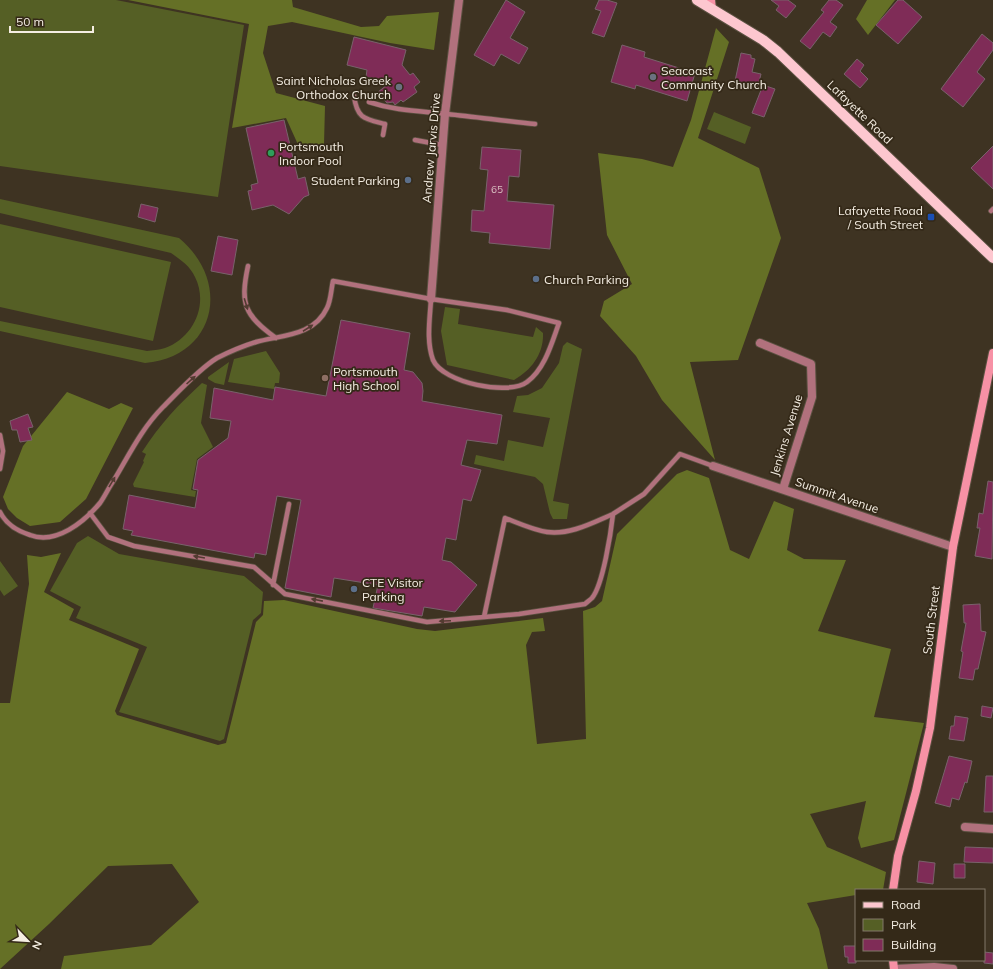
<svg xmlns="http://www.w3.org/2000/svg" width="993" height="969" font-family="Mulish,sans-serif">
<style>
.green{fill:#555f25}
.forest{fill:#657026}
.building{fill:#7f2c57;stroke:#79626b}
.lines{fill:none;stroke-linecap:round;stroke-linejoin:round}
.lane-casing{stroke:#5b5141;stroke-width:6}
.street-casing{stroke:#5b5141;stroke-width:10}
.secondary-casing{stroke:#5b5141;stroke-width:10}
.primary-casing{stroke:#5b5141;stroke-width:12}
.lane{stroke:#b1717d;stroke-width:4.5}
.street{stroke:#b1717d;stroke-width:8}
.secondary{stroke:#f791a5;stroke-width:8}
.primary{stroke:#fdc7cf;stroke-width:10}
.oneway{fill:#533b31}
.worship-dot{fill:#6b7280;stroke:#342918;stroke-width:1.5}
.leisure-dot{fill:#2e9e5b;stroke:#342918;stroke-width:1.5}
.service-dot{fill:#5c6f8a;stroke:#342918;stroke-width:1.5}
.transit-dot{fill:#1a4fb4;stroke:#342918;stroke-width:1.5}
.education-dot{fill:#8d6e63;stroke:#342918;stroke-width:1.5}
.labels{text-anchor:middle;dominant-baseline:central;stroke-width:3.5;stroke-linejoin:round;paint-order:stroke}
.number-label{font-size:10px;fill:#d8bec0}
.poi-label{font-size:12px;fill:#f5eee3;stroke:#342918;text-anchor:start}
.street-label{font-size:12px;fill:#f5eee3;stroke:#342918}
</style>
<rect width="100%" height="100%" fill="#3e3322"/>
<path class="green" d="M0 0H116L244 25 218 197 0 166Z
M714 112 751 127 745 144 707 129Z
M0 199 179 238C232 282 216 357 145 363L0 331V321L147 351C152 350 159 350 165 348 193 338 209 305 195 277 190 266 181 260 171 253L0 213Z
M0 224 171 262 153 341 0 307Z
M445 307 460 309 458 324 533 337 536 327 543 333C544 353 532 370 514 380L447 365 441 331Z
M567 342 582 349 553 501 569 504 567 519H553L550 513 543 484 535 477 474 464 476 455 504 461 508 440 543 447 550 418 513 412 517 396 528 395 542 388 559 363 563 346Z
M266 351 280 373 279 383H275L274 389 228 382 234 359Z
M229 362 224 385 215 383 208 379V377Z
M202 383 207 385 201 423 213 447 197 459 191 490 196 491 195 497 134 487 133 484 144 462 143 461 146 454 142 452C160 424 178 405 202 383Z
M88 536 119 554 244 576 263 592 261 613 253 620 224 739 220 741 119 712 147 647 76 618 81 607 50 591 77 543Z
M0 561 18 586 4 596 0 590Z"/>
<path class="forest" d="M128 0H292L293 7 361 27 379 26 387 16 439 12 434 50 390 43 292 22 268 26 263 53 276 93 325 106 324 144 300 149 286 118 232 128 249 24Z
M867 0H895L868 35 856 19Z
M716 28 729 42 698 138 759 168 781 238 738 360 690 362 715 460 662 400 636 356 600 316 604 301 632 284 607 235 598 153 642 159 673 167 691 120Z
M67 392 109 409 121 403 133 408 86 499 60 522 30 526 17 518 8 509 3 497 23 446Z
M687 470 709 478 730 550 749 559 774 501 794 509 787 550 804 559 846 560 818 631 891 649 874 717 924 723 894 840 861 848 858 838 866 801 810 814 827 847 886 872 883 890H856V895L807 903 819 929 828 969H61L64 956 151 945 199 902 172 864 108 866 49 924 0 969V703H10L29 584 27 555 41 557 61 553 44 592 74 609 69 620 139 649 115 711 117 715 218 745 226 743 256 622 263 615 264 601 284 600 417 629 435 631 543 618 545 631 532 632 526 645 537 744 586 739 583 611 595 607 602 601 617 534 677 474Z"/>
<path class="building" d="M506 0 525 12 510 38 528 48 519 64 501 54 494 66 474 55Z
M599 0H607L617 3 604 37 592 33 601 11 595 9Z
M771 0H788L796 6 786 18 776 10 779 6Z
M829 0H836L843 5 830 22 837 27 830 37 823 32 810 49 800 41 824 12 821 10Z
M898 0H903L922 17 898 44 876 25Z
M982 34 993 43V50L977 72 985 79 963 107 941 89Z
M354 37 406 50 402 65 410 75 413 73 420 82 414 87 417 92 403 102 401 100 395 105 393 102 387 103 378 92 391 82 366 77 367 70 347 65Z
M622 45 645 52 644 57 695 73 687 101 636 85 635 89 611 82Z
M741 53 751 55V58L755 59 752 72 761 74 758 86 735 81Z
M857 59 864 65 860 71 868 79 860 88 844 74Z
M763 85 775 89 764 117 752 113Z
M284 120 298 179 305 177 309 195 304 197 289 214 273 205 252 210 248 191 252 190 251 185 258 183 246 128Z
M993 146V189L971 168Z
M482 147 521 150 519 177 509 176 507 201 554 205 550 249 489 243 490 233 471 231 472 210 484 211 488 170 480 169Z
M141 204 158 208 155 222 138 217Z
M218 236 238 240 232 275 211 271Z
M341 320 410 333 404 370 413 372 422 383 423 391 422 401 502 415 497 444 467 440 461 465 481 470 471 501 463 499 456 540 446 538 442 560 451 562 477 585 455 612 424 607 422 616 373 608 378 585 334 578 331 597 285 588 301 500 277 496 266 555 255 553 254 558 131 535 133 531 123 529 129 495 195 508 198 490 193 489 198 460 228 438 231 421 210 418 214 388 273 400 275 387 326 396Z
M28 414 33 427 28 428 32 440 20 442 17 430H12L10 421Z
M988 481 993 482 992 559 975 556 980 528H977L979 513 983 514Z
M980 604 981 631 986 632 978 669H975L973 680 959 678 963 652 961 651 966 623H964L963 605Z
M982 706 993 708 991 718 981 716Z
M955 716 968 718 964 741 949 739 951 726H954Z
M949 756 972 761 967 783 965 782 959 800 952 798 950 807 935 803Z
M986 776H993V812H984Z
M965 847 993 848V863L964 862Z
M919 861 935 863 933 884 917 882Z
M954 864H965V878H954Z
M844 946H856V963H848V957H845Z
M984 952 993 953V964L984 963Z"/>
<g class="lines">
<g class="lane-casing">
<path id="lane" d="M354 96C357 119 365 119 385 124L383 135
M369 102C396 111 419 111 447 114 476 117 506 121 535 124
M415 140 442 145
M991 211 993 209
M248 266C240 304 244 315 276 338
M0 435 3 451 0 469
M0 512C6 524 17 531 30 535 56 545 84 522 100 503 105 496 109 487 114 480 129 455 142 428 163 407 178 392 199 369 217 358 229 352 243 346 256 342 282 335 314 336 327 308 331 300 331 290 333 281L431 299 507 310 559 323C552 342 545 369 527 382 509 396 443 383 433 360 426 341 430 318 431 299
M90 513 108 537 134 546 254 567 285 594 427 622 519 614 585 604C587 602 590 600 592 598 603 585 611 532 613 514L644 494 680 454 713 466
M273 585 289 504
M484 617 505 518C518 523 533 530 547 532 570 535 592 523 613 514"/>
</g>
<g class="street-casing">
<path id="street" d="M431 299 445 114 459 0
M760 343 811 364 812 397 783 489
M713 466 953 547
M965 827 993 829
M894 969 934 967 953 969"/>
</g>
<g class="secondary-casing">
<path id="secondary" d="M711 0 712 9
M893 890 898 856 916 791 930 728 953 547 993 353
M893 960 894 969"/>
</g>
<g class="primary-casing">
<path id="primary" d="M697 0 763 40 778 52 993 258"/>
</g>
<use href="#lane" class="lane"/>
<use href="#street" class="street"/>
<use href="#secondary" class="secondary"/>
<use href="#primary" class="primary"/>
</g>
<defs><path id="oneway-solid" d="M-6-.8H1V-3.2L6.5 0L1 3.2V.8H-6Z"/></defs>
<g class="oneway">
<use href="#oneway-solid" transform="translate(246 304) rotate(73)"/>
<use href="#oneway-solid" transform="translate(308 328) rotate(-33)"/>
<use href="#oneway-solid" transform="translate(191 380) rotate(-42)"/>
<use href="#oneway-solid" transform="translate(112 482) rotate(-59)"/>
<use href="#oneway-solid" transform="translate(199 557) rotate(-170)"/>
<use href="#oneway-solid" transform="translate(317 600) rotate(-169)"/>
<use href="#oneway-solid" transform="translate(445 621) rotate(177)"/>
</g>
<g class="worship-dot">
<circle cx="653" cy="77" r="4"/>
<circle cx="399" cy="87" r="4"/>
</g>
<circle class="leisure-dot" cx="271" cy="153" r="4"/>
<g class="service-dot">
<circle cx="408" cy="180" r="4"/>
<circle cx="536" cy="279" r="4"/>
<circle cx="354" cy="589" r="4"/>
</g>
<rect class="transit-dot" x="927" y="213" width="8" height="8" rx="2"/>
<circle class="education-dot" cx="325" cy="378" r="4"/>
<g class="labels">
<g class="number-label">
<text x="497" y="189">65</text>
</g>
<g class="poi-label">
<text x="661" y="70">Seacoast<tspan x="661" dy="14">Community Church</tspan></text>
<text x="391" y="80" text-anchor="end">Saint Nicholas Greek<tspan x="391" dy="14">Orthodox Church</tspan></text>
<text x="279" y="146">Portsmouth<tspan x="279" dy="14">Indoor Pool</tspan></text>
<text x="400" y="180" text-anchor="end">Student Parking</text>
<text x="923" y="210" text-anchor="end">Lafayette Road<tspan x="923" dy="14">/ South Street</tspan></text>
<text x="544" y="279">Church Parking</text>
<text x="333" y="371">Portsmouth<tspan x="333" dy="14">High School</tspan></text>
<text x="362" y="582">CTE Visitor<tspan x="362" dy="14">Parking</tspan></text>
</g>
<g class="street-label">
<text transform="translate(860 112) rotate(44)">Lafayette Road</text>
<text transform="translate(431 148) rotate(-85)">Andrew Jarvis Drive</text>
<text transform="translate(786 435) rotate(-73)">Jenkins Avenue</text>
<text transform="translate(837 495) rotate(19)">Summit Avenue</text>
<text transform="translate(931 620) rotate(-83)">South Street</text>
</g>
</g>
<rect x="855" y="889" width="130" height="72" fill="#342918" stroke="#817869"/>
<rect x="863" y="902" width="20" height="6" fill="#fdc7cf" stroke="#817869"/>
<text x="891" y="909" font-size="12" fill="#f5eee3">Road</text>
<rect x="863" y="919" width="20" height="12" fill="#555f25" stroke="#817869"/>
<text x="891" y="929" font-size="12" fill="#f5eee3">Park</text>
<rect x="863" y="939" width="20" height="12" fill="#7f2c57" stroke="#817869"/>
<text x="891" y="949" font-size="12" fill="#f5eee3">Building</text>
<g transform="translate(28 941) rotate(115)" stroke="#342918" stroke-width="3" paint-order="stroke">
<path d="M0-3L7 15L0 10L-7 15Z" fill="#f5eee3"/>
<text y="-6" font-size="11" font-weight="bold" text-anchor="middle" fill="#f5eee3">N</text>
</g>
<path d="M10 26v6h83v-6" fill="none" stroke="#f5eee3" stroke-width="2"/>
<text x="16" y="26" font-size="12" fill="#f5eee3" stroke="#342918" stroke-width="3" paint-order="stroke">50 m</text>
</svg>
